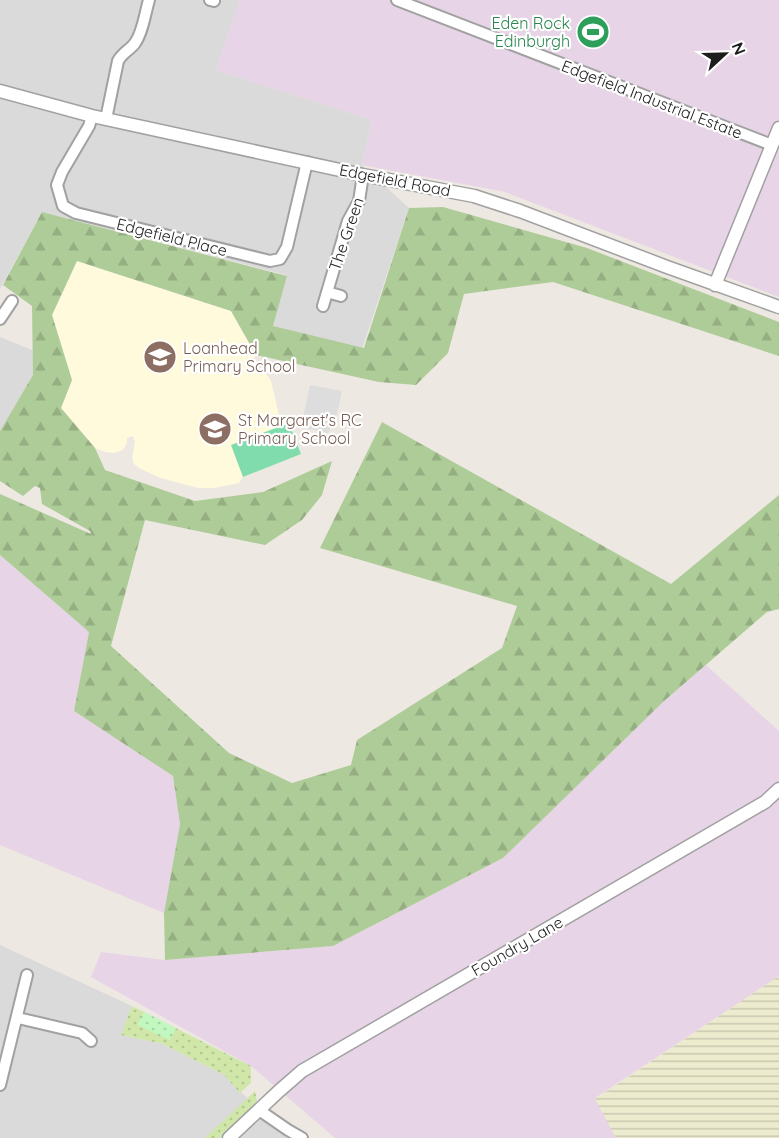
<svg xmlns="http://www.w3.org/2000/svg" width="779" height="1138" font-family="Quicksand,sans-serif">
<style>
.residential{fill:#dbdada}
.industrial{fill:#e7d4e6}
.education{fill:#fefadb}
.farmland{fill:url(#farmland-rules)}
.grass{fill:url(#grass-dots)}
.forest{fill:url(#forest-firs)}
.park{fill:url(#park-dots)}
.pitch{fill:#81dcad}
.parking{fill:#ddd}
.lines{fill:none;stroke-linecap:round;stroke-linejoin:round}
.minor-casing{stroke:#a1a1a1;stroke-width:14}
.tertiary-casing{stroke:#a1a1a1;stroke-width:15}
.minor{stroke:#fff;stroke-width:10}
.tertiary{stroke:#fff;stroke-width:12}
.labels{text-anchor:middle;dominant-baseline:central;stroke-width:4.5;stroke-linejoin:round;paint-order:stroke}
.leisure-label{font-size:16px;fill:#27864d;stroke:#fff;text-anchor:end}
.street-label{font-size:16px;fill:#1d1d1d;stroke:#fff}
.education-label{font-size:16px;fill:#785e54;stroke:#fff;text-anchor:start}
</style>
<defs>
<pattern id="farmland-rules" width="6" height="5" patternUnits="userSpaceOnUse" patternTransform="scale(1.5)"><rect width="6" height="5" fill="#ecebce"/><path d="M0 2.5h6" fill="none" stroke="#cac9b0"/></pattern>
<pattern id="grass-dots" width="8" height="8" patternUnits="userSpaceOnUse" patternTransform="scale(1.5)"><rect width="8" height="8" fill="#d0e7a9"/><path d="M2 2h.1M6 6h.1" fill="none" stroke="#b2c691" stroke-width="1.8" stroke-linecap="round"/></pattern>
<pattern id="forest-firs" width="22" height="20" patternUnits="userSpaceOnUse" patternTransform="scale(1.5)"><rect width="22" height="20" fill="#aecc98"/><path d="M5 1l3.5 6h-7zM16 11l3.5 6h-7z" fill="#95af83"/></pattern>
<pattern id="park-dots" width="8" height="8" patternUnits="userSpaceOnUse" patternTransform="scale(1.5)"><rect width="8" height="8" fill="#c2f8bf"/><path d="M2 2h.1M6 6h.1" fill="none" stroke="#a6d4a4" stroke-width="1.8" stroke-linecap="round"/></pattern>
</defs>
<rect width="100%" height="100%" fill="#eee8e2"/>
<path class="residential" d="M0 0H240L216 70 372 120 362 165 409 208 361 352 273 326 286 275 42 212 0 289Z
M0 337 37 352 33 375 0 431Z
M0 945 132 1006 122 1035 163 1044 224 1075 287 1138H0Z"/>
<path class="industrial" d="M240 0H779V297L505 192 362 165 372 120 216 70Z
M0 555 89 632 74 711 173 776 180 824 164 913 0 845Z
M706 665 779 731V976L595 1098 616 1138H335L251 1066 91 977 101 952 165 960 333 946 503 858 663 702Z"/>
<path class="education" d="M77 261 231 311 256 355 252 362 251 370 261 371 267 375 271 381 279 415 289 423 301 454 243 477 239 483 215 488H199L182 484 158 477 139 468 134 464 132 458 135 442 133 436 127 438V443L123 450 114 453 105 452 95 448 61 408 72 380 52 315Z"/>
<path class="farmland" d="M779 976V1138H616L595 1099Z"/>
<path class="grass" d="M132 1006 251 1066V1083L240 1093 224 1075 163 1044 121 1035Z
M255 1091 257 1101 219 1138H205Z"/>
<path class="forest" d="M443 207 587 248 779 322V356L553 282 464 294 448 353 416 385 379 382 256 355 231 311 77 261 52 315 72 380 61 408 95 448 105 470 195 501 263 492 332 461 322 495 302 520 265 545 145 520 111 646 229 753 292 783 351 765 357 740 502 648 517 606 320 548 382 422 671 584 779 495V609L767 612 663 702 503 858 333 946 165 960 164 913 180 824 173 776 74 711 89 632 0 555V494L91 534 90 531 42 504 40 488 35 486 23 496 0 481V431L33 375 32 306 3 285 42 212 287 276 273 326 364 348 409 208Z"/>
<path class="park" d="M144 1012 176 1028 170 1040 137 1025Z"/>
<path class="pitch" d="M289 423 301 454 243 477 231 445Z"/>
<path class="parking" d="M310 385 342 391 337 414 328 433 301 427Z"/>
<g class="lines">
<g class="minor-casing">
<path id="minor" d="M210 0 214 1
M397 0 772 145
M92 116 89 126 62 172 57 185 63 206 76 213 270 261 280 259 287 247 307 162
M106 119 118 61C122 53 130 50 135 43 143 32 145 13 149 0
M327 292 341 296
M323 306 348 221 359 201 363 175
M0 319 12 301
M18 1018 82 1033 91 1041
M0 1085 27 975
M259 1110 288 1130 302 1138"/>
</g>
<g class="tertiary-casing">
<path id="tertiary" d="M0 91 92 116 363 175 474 196 520 211 667 267 779 307
M715 285 779 128
M229 1138 279 1091 302 1071 765 802 779 789"/>
</g>
<use href="#minor" class="minor"/>
<use href="#tertiary" class="tertiary"/>
</g>
<defs>
<g id="stadium-disc" transform="scale(1.725)"><circle r="9.5" fill="#2e9e5b" stroke="#fff"/><path d="M0-5a6.5 5 0 1 0 0 10a6.5 5 0 1 0 0-10ZM-3.5-1.8h7v3.6h-7Z" fill="#fff"/></g>
<g id="school-disc" transform="scale(1.725)"><circle r="9.5" fill="#8d6e63" stroke="#fff"/><path d="M0-5L7-2L0 1L-7-2ZM-4 1L0 2.5L4 1V4Q0 6-4 4Z" fill="#fff"/></g>
</defs>
<g fill-rule="evenodd">
<use href="#stadium-disc" x="593" y="32"/>
<use href="#school-disc" x="160" y="357"/>
<use href="#school-disc" x="215" y="429"/>
</g>
<g class="labels">
<g class="leisure-label">
<text x="570" y="23">Eden Rock<tspan x="570" dy="18">Edinburgh</tspan></text>
</g>
<g class="street-label">
<text transform="translate(652 99) rotate(21)">Edgefield Industrial Estate</text>
<text transform="translate(395 180) rotate(11)">Edgefield Road</text>
<text transform="translate(346 234) rotate(-71)">The Green</text>
<text transform="translate(172 237) rotate(14)">Edgefield Place</text>
<text transform="translate(517 946) rotate(-30)">Foundry Lane</text>
</g>
<g class="education-label">
<text x="183" y="348">Loanhead<tspan x="183" dy="18">Primary School</tspan></text>
<text x="238" y="420">St Margaret's RC<tspan x="238" dy="18">Primary School</tspan></text>
</g>
</g>
<g transform="translate(725 54) rotate(68)" stroke="#ffffff" stroke-width="4.5" paint-order="stroke">
<path d="M0-4.5L10 22L0 15L-10 22Z" fill="#1d1d1d"/>
<text y="-9" font-size="16" font-weight="bold" text-anchor="middle" fill="#1d1d1d">N</text>
</g>
</svg>
